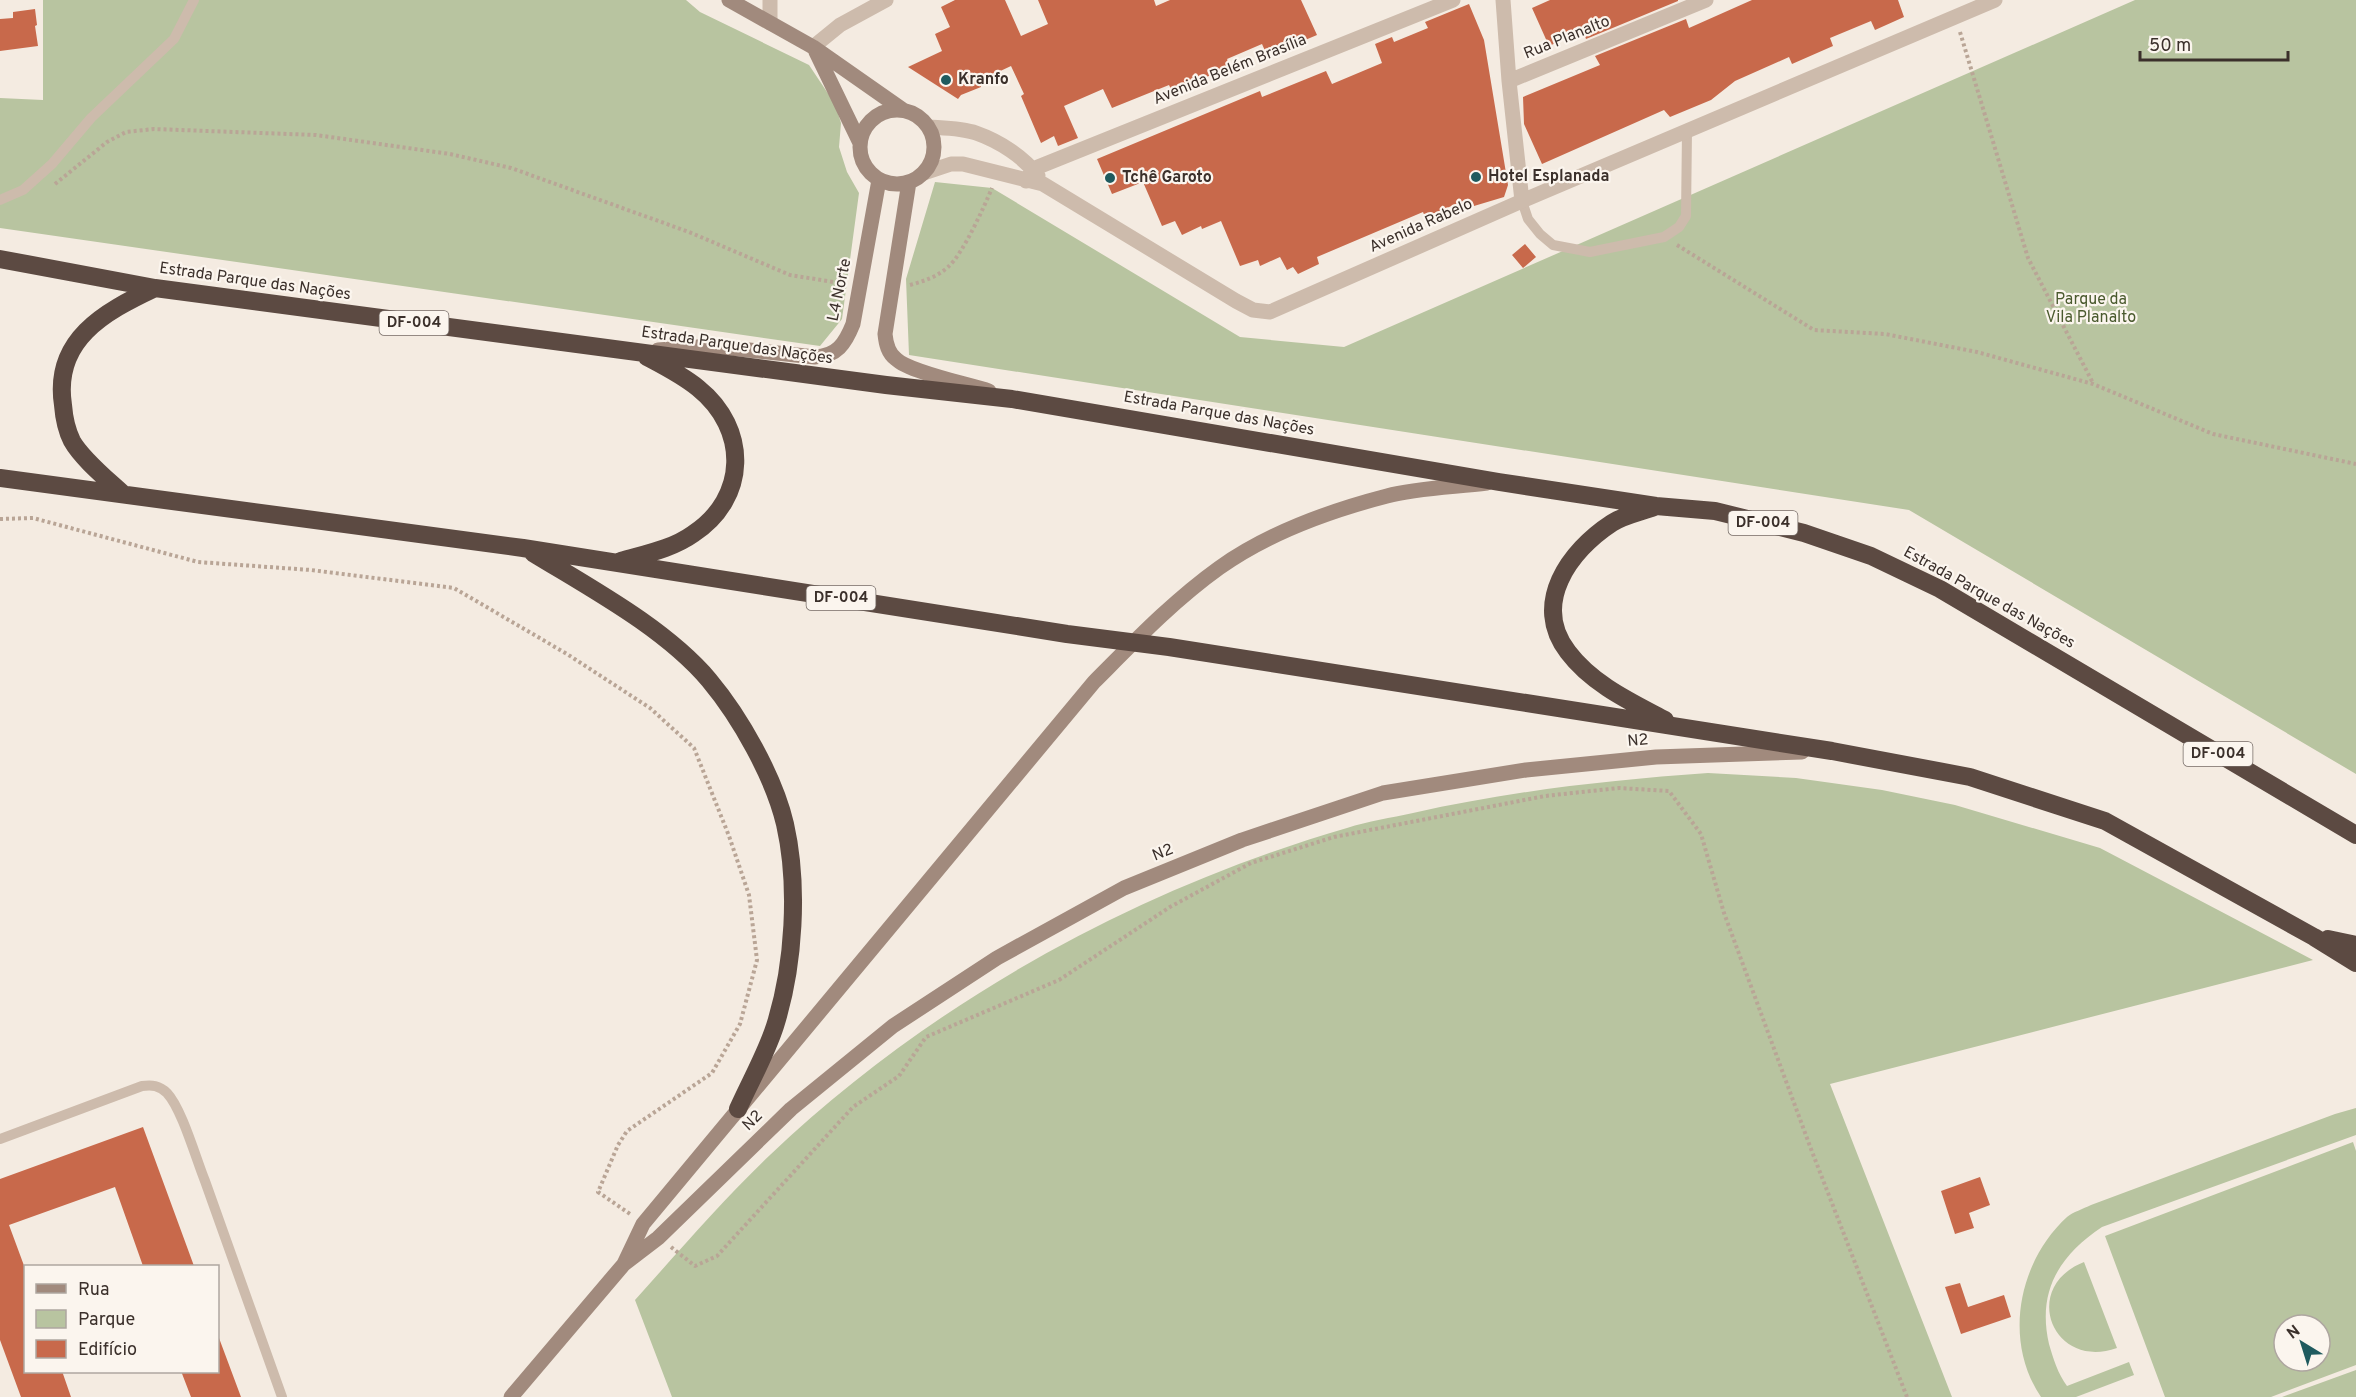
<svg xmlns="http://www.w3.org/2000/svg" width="2356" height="1397" font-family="Overpass,sans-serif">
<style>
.green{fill:#b8c4a0;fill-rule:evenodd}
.building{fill:#c8694b}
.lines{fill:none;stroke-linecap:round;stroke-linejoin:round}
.path{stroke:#b9a596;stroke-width:4;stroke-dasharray:3 3;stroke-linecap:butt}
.lane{stroke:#cdbbac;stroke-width:10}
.street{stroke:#cdbbac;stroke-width:15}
.secondary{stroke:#a18a7d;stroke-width:15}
.highway{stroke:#5c4a42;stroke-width:18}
.poi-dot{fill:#1f5a5e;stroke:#fbf5ee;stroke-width:2}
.labels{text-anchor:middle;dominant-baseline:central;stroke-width:4.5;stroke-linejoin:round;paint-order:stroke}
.shield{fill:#fbf5ee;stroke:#756b66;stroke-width:1.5}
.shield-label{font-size:15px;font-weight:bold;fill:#3b302b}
.street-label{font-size:16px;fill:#3b302b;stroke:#fbf5ee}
.poi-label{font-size:16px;font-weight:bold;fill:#3b302b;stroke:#fbf5ee;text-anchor:start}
.park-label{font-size:16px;fill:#4a5a2e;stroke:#fbf5ee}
</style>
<rect width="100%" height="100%" fill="#f4ebe1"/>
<path class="green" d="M43 0H686L700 12 809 65 835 104 841 123 839 147 847 172 859 193 842 319 820 346 0 228V98L43 100Z
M2135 0H2356V774L1909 510 909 355 906 279 935 182 992 188 1240 337 1344 347Z
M1708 773 1796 778 1882 790 1955 805 2100 848 2313 960 1830 1084 1952 1397H672L635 1300C679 1251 722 1201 770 1155 931 1002 1134 890 1347 828 1368 821 1391 818 1413 813 1511 791 1608 780 1708 773Z
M2356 1108V1135L2102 1227C2059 1256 2037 1291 2049 1344 2053 1358 2058 1374 2067 1386L2129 1362 2134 1375 2076 1397H2041C2003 1341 2018 1262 2067 1217 2073 1212 2083 1209 2091 1205L2335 1114Z
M2353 1142 2356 1151V1365L2271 1397H2165L2105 1236ZM2284 1325H2320V1361H2284Z
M2084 1262 2117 1348C2052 1371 2020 1287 2084 1262Z
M2356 1370V1397H2282Z"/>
<path class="building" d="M955 0H1005L1021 36 1048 24 1038 0H1154L1156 6 1170 0H1301L1317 35 1279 51 1278 47 1266 53 1262 44 1227 59 1231 67 1172 91 1169 85 1112 108 1103 89 1064 106 1078 138 1058 146 1054 136 1041 143 1021 96 1024 94 1011 66 979 81 981 87 961 95 958 99 908 67 942 51 935 34 950 27 941 7Z
M1550 0H1678V1L1586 39 1583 31 1549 46 1532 8Z
M1752 0H1898L1904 17 1875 30 1871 21 1830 38 1833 46 1792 64 1789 57 1735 81 1711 100 1670 117 1664 110 1542 164 1524 124 1523 97 1600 65 1595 56 1686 19 1689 28Z
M1469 4 1484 40 1508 185 1504 197 1474 206 1472 201 1467 203 1466 200 1425 217 1423 212 1317 257 1319 264 1298 274 1293 267 1287 270 1280 257 1260 266 1258 260 1240 266 1221 221 1202 229 1201 226 1182 235 1175 221 1162 226 1143 182 1112 194 1097 159 1260 91 1262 97 1326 71 1332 84 1382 63 1375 44 1392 37 1394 42 1428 28 1425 22Z
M35 9 37 25 35 26 38 46 0 51V19L13 18V12Z
M1525 244 1536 257 1523 268 1512 255Z
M143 1127 194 1266H143L115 1187 9 1225 26 1271V1371H62L71 1397H21L0 1340V1179Z
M1980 1177 1990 1205 1969 1213 1974 1228 1955 1234 1941 1191Z
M1960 1283 1968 1307 2004 1295 2011 1317 1961 1334 1945 1287Z
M218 1338H219L241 1397H191L181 1371H218Z"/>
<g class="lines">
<path class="path" d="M1960 32 2028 258 2093 383
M55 184 107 142 126 132 154 129 316 135 450 154 511 168 689 232 790 275 846 284
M1677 245 1814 330 1885 334 1977 352 2093 384 2213 434 2356 464
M910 285C924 281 937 277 948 267 963 254 984 207 992 188
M0 519 33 518 198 562 311 570 454 588 567 654 650 708 694 748 729 836 749 895 757 960 740 1024 712 1073 627 1131 618 1145 598 1192 630 1214
M671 1247 695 1266 717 1256 853 1107 899 1076 926 1037 1059 980 1170 907 1251 863 1334 837 1545 796 1619 788 1669 791 1701 834 1724 913 1811 1149 1907 1397"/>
<path class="lane" d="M0 200 23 190 52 164 91 118 174 39 194 0
M1522 201 1528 219 1540 234 1553 245 1590 252 1664 237 1679 227 1686 216 1687 131
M0 1139 142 1086C152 1085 159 1085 167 1093 182 1109 196 1159 205 1181 231 1253 257 1325 282 1397"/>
<path class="street" d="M770 0V23
M1503 0 1509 81 1522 201
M813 47 840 25 886 0
M1509 81 1706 0
M929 127C944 128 962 128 976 133 999 141 1024 157 1038 176
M924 173 951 164H963L1043 184 1236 301 1253 310 1270 312 1522 201 1995 0
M1026 181 1033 169 1453 0"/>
<path class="secondary" d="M729 0 813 47 903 110
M816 52 860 143
M860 147a37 37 0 1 1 74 0a37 37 0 1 1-74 0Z
M909 182 885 334C886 344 888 353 896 359 909 372 968 384 989 391
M658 350 711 346 815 357C837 356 845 344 853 324L879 180
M624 1264 643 1224 1094 682C1134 642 1173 601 1219 568 1268 533 1329 511 1387 496 1416 488 1456 487 1487 483
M511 1397 624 1264 658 1238 791 1109 893 1026 997 958 1124 888 1242 840 1383 793 1526 770 1656 757 1802 752"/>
<path class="highway" d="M0 259 155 288 886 385 1012 399 1499 482 1656 506 1715 511 1804 533 1871 556 1940 589 2356 835
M0 478 523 548 1067 634 1169 647 1832 751 1970 777 2105 821 2314 937 2356 963
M123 494C108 480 82 459 72 441 66 429 64 418 63 405 53 340 104 312 155 288
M1654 507C1641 512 1624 515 1612 523 1569 551 1531 604 1568 652 1592 684 1631 702 1665 720
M533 553C590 588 665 628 709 680 740 717 774 777 785 824 799 886 794 966 775 1026 766 1054 750 1082 738 1109
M621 561C645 554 672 549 693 534 748 498 749 429 698 388 682 375 664 366 647 357
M2328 939 2356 945"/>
</g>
<g class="poi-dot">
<circle cx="946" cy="80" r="6"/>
<circle cx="1476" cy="177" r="6"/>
<circle cx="1110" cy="178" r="6"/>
</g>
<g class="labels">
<g class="shield">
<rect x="379.5" y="311" width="69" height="24" rx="4.5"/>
<rect x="1728.5" y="511" width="69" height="24" rx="4.5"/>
<rect x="806.5" y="586" width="69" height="24" rx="4.5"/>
<rect x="2183.5" y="742" width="69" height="24" rx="4.5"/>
</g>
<g class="shield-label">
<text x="414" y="323">DF-004</text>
<text x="1763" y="523">DF-004</text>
<text x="841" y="598">DF-004</text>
<text x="2218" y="754">DF-004</text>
</g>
<g class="street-label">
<text transform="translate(1567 38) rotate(-22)">Rua Planalto</text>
<text transform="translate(1230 70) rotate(-22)">Avenida Belém Brasília</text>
<text transform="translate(1421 226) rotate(-24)">Avenida Rabelo</text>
<text transform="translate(255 282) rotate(8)">Estrada Parque das Nações</text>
<text transform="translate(840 290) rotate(-78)">L4 Norte</text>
<text transform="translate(737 346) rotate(8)">Estrada Parque das Nações</text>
<text transform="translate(1219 414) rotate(10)">Estrada Parque das Nações</text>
<text transform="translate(1989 598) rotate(29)">Estrada Parque das Nações</text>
<text transform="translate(1638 741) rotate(-5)">N2</text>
<text transform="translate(1163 853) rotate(-22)">N2</text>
<text transform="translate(753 1121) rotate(-44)">N2</text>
</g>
<g class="poi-label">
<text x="958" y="80">Kranfo</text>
<text x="1488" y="177">Hotel Esplanada</text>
<text x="1122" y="178">Tchê Garoto</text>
</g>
<g class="park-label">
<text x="2091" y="300">Parque da<tspan x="2091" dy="18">Vila Planalto</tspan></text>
</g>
</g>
<rect x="24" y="1265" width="195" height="108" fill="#fbf5ee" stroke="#aea6a0" stroke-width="1.5"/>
<rect x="36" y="1284" width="30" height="9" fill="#a18a7d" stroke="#aea6a0" stroke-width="1.5"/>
<text x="78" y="1295" font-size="18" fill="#3b302b">Rua</text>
<rect x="36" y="1310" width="30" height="18" fill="#b8c4a0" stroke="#aea6a0" stroke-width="1.5"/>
<text x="78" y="1325" font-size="18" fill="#3b302b">Parque</text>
<rect x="36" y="1340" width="30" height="18" fill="#c8694b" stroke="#aea6a0" stroke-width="1.5"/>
<text x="78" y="1355" font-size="18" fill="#3b302b">Edifício</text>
<g transform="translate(2302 1343) rotate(322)"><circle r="28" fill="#fbf5ee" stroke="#aea6a0" stroke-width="1.5"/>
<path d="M0-4.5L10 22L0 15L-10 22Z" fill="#1f5a5e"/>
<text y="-9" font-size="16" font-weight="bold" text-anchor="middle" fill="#3b302b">N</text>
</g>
<path d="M2140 51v9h148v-9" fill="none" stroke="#3b302b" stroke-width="3"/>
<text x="2149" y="51" font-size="18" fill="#3b302b" stroke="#fbf5ee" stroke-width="4.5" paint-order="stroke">50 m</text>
</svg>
